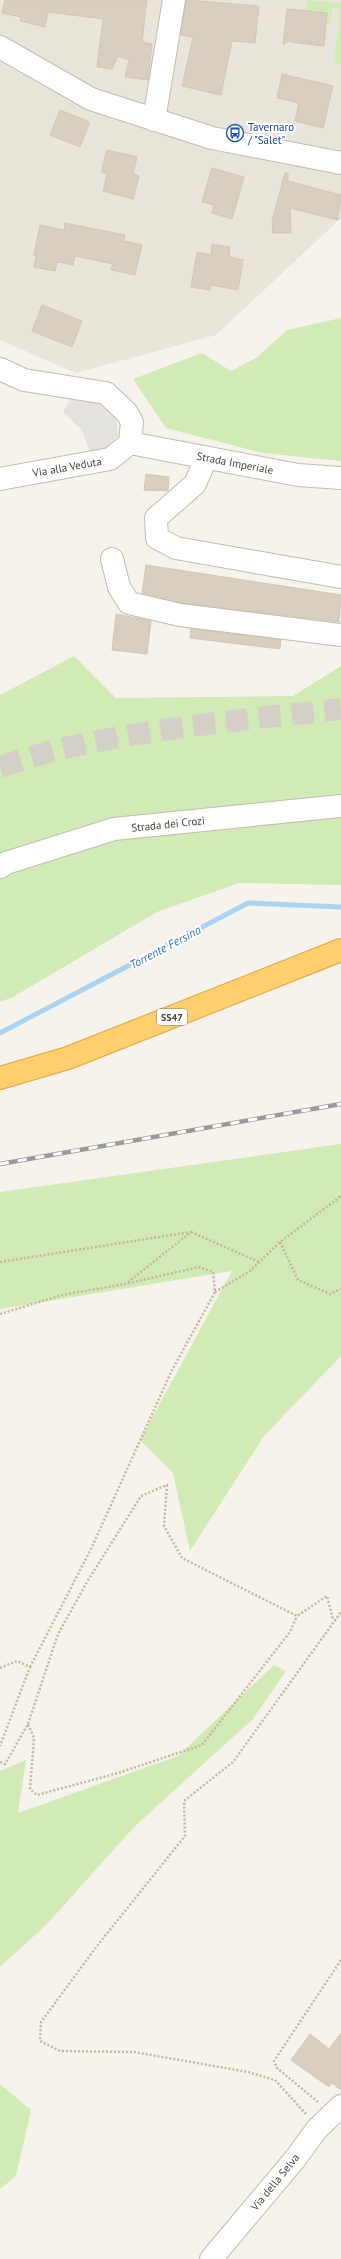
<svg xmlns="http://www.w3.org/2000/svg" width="341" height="2259" font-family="'PT Sans',sans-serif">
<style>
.residential{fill:#eae5da}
.green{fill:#d2eab5}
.parking{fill:#e5e3e0}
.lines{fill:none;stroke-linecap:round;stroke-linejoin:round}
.stream{stroke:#a9d4f2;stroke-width:5}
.building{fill:#d8cfc1;stroke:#d3c7b4}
.highway-tunnel{stroke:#d4d0c8;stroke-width:22;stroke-dasharray:22 11;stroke-linecap:butt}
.minor-casing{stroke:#c2bbae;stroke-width:24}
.highway-casing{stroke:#e0a43c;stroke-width:24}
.path{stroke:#c4b79f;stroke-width:2.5;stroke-dasharray:2 2;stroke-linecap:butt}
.minor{stroke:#fff;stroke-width:22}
.highway{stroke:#ffcf6e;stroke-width:22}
.rail-casing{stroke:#9a9a9a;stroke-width:4.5}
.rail{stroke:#fff;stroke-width:3;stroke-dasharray:9;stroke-linecap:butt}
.labels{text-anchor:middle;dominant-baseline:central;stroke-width:4;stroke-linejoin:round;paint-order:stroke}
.shield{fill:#fff;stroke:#817c74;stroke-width:1}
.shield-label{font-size:10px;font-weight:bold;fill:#4b4439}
.transit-label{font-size:11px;fill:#164399;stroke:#fff;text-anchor:start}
.street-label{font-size:11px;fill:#4b4439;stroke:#fff}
.water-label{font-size:12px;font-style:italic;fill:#2e7ab2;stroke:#fff}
</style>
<rect width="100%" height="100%" fill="#f6f3ec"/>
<path class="residential" d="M0 0H341V218L216 335 76 373 0 340Z"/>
<path class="green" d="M307 0 341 3V64L334 63 340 8H332L331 24H326L327 13 306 11Z
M341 318V461L263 453 166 428 133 379 202 353 231 371 256 358 287 330Z
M74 656 116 698 293 696 341 666V885L239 883 157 912 13 997 0 1002V695Z
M341 1144V1356L264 1436 190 1551 173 1473 140 1440 232 1271 0 1309V1192Z
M274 1665 286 1671 253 1719 134 1827 47 1924 0 1967V1771L26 1760 18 1813 178 1756Z
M0 2084 31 2110 16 2176 0 2189Z"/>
<path class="parking" d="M72 396 105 403 116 414 118 435 106 448 90 452 81 429 63 412Z"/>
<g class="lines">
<path class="stream" d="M0 1033 248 903 341 907"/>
</g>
<path class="building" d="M5 0H147L142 42 152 44 148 80 125 77 129 60 118 56 112 69 97 67 103 19 48 12 45 27 20 21 21 17 2 13Z
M186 0 259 6 255 43 232 41 221 95 182 86 193 37 181 35Z
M287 9 327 13 324 46 290 42V40L283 45Z
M282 74 333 86 323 128 295 121 299 103 277 98Z
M60 110 90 122 80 147 50 135Z
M107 150 137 157 133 174 139 176 133 199 103 191 107 174 101 172Z
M212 168 244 177 232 219 212 213 214 205 202 202Z
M285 173H288V181L341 195 338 220 290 208 291 233H273L272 221Z
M65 223 125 235 124 241 142 245 135 275 111 270 113 264 75 256 73 265 57 262 55 271 34 267 36 256 34 255 40 225 64 230Z
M212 244 230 247 229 257 243 260 238 290 211 285 210 290 191 287 197 252 211 255Z
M42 305 82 321 72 347 32 331Z
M146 474 169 477 168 491 144 490Z
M146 565 341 595 339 622 182 603 142 593Z
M116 614 151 621 147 654 112 650Z
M191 629 281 640 280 649 190 638Z
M341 2033V2090L332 2083 329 2087 291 2060 310 2034 329 2049Z"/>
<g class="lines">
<path class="highway-tunnel" d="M0 767C21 760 43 753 64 748 155 728 249 719 341 709"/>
<g class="minor-casing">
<path id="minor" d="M0 47 91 99 212 138 341 163
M154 120 174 0
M0 369 24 380 106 393 127 413 132 422 130 443
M130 443 298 475 341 478
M206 458 195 484 156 518 157 538 176 548 341 577
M0 479 110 459 130 443
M112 559 119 587 129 603 180 615 341 635
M0 867 6 863 114 829 341 806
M211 2259 295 2159 317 2129 341 2106"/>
</g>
<g class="highway-casing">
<path id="highway" d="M0 1078 68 1058 341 950"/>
</g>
<path class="path" d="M191 1232 259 1262
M280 1242 298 1280 330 1294 341 1289
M0 1262 191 1232 127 1283
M215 1292 250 1271 280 1242 341 1196
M0 1314 62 1295 125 1284 199 1267 213 1272 215 1292 172 1370 91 1549 30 1667
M0 1668 17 1661 30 1667 0 1746
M28 1724 58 1634 87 1582 141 1496 167 1485 164 1526 182 1558 297 1616 327 1596 333 1620
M0 1762 5 1764 28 1724 34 1738 30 1789 37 1795 118 1773 202 1745 290 1632 297 1616
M318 2102 277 2068 274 2061 341 1960
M306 2114 275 2080 248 2072 134 2052 60 2051 40 2041 41 2022 97 1946 185 1836 184 1801 233 1762 341 1612"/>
<use href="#minor" class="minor"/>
<use href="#highway" class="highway"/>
<g class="rail-casing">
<path id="rail" d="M0 1164 341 1104"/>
</g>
<use href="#rail" class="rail"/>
</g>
<defs>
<g id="bus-ring" transform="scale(0.9)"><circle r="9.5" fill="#fff" stroke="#1a4fb4" stroke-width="1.5"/><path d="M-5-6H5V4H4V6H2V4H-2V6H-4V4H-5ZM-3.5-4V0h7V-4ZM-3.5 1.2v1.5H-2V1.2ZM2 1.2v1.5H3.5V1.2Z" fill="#1a4fb4"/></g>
</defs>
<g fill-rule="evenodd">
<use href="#bus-ring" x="235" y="133"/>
</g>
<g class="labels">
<rect class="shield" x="157" y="1009" width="30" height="16" rx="3"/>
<g class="shield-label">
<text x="172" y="1017">SS47</text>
</g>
<g class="transit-label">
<text x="248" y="127">Tavernaro<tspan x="248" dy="13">/ "Salet"</tspan></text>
</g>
<g class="street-label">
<text transform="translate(235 463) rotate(11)">Strada Imperiale</text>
<text transform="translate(67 467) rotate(-10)">Via alla Veduta</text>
<text transform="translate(168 824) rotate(-6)">Strada dei Crozi</text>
<text transform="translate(275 2182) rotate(-51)">Via della Selva</text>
</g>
<g class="water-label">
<text transform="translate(165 947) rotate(-28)">Torrente Fersina</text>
</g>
</g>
</svg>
